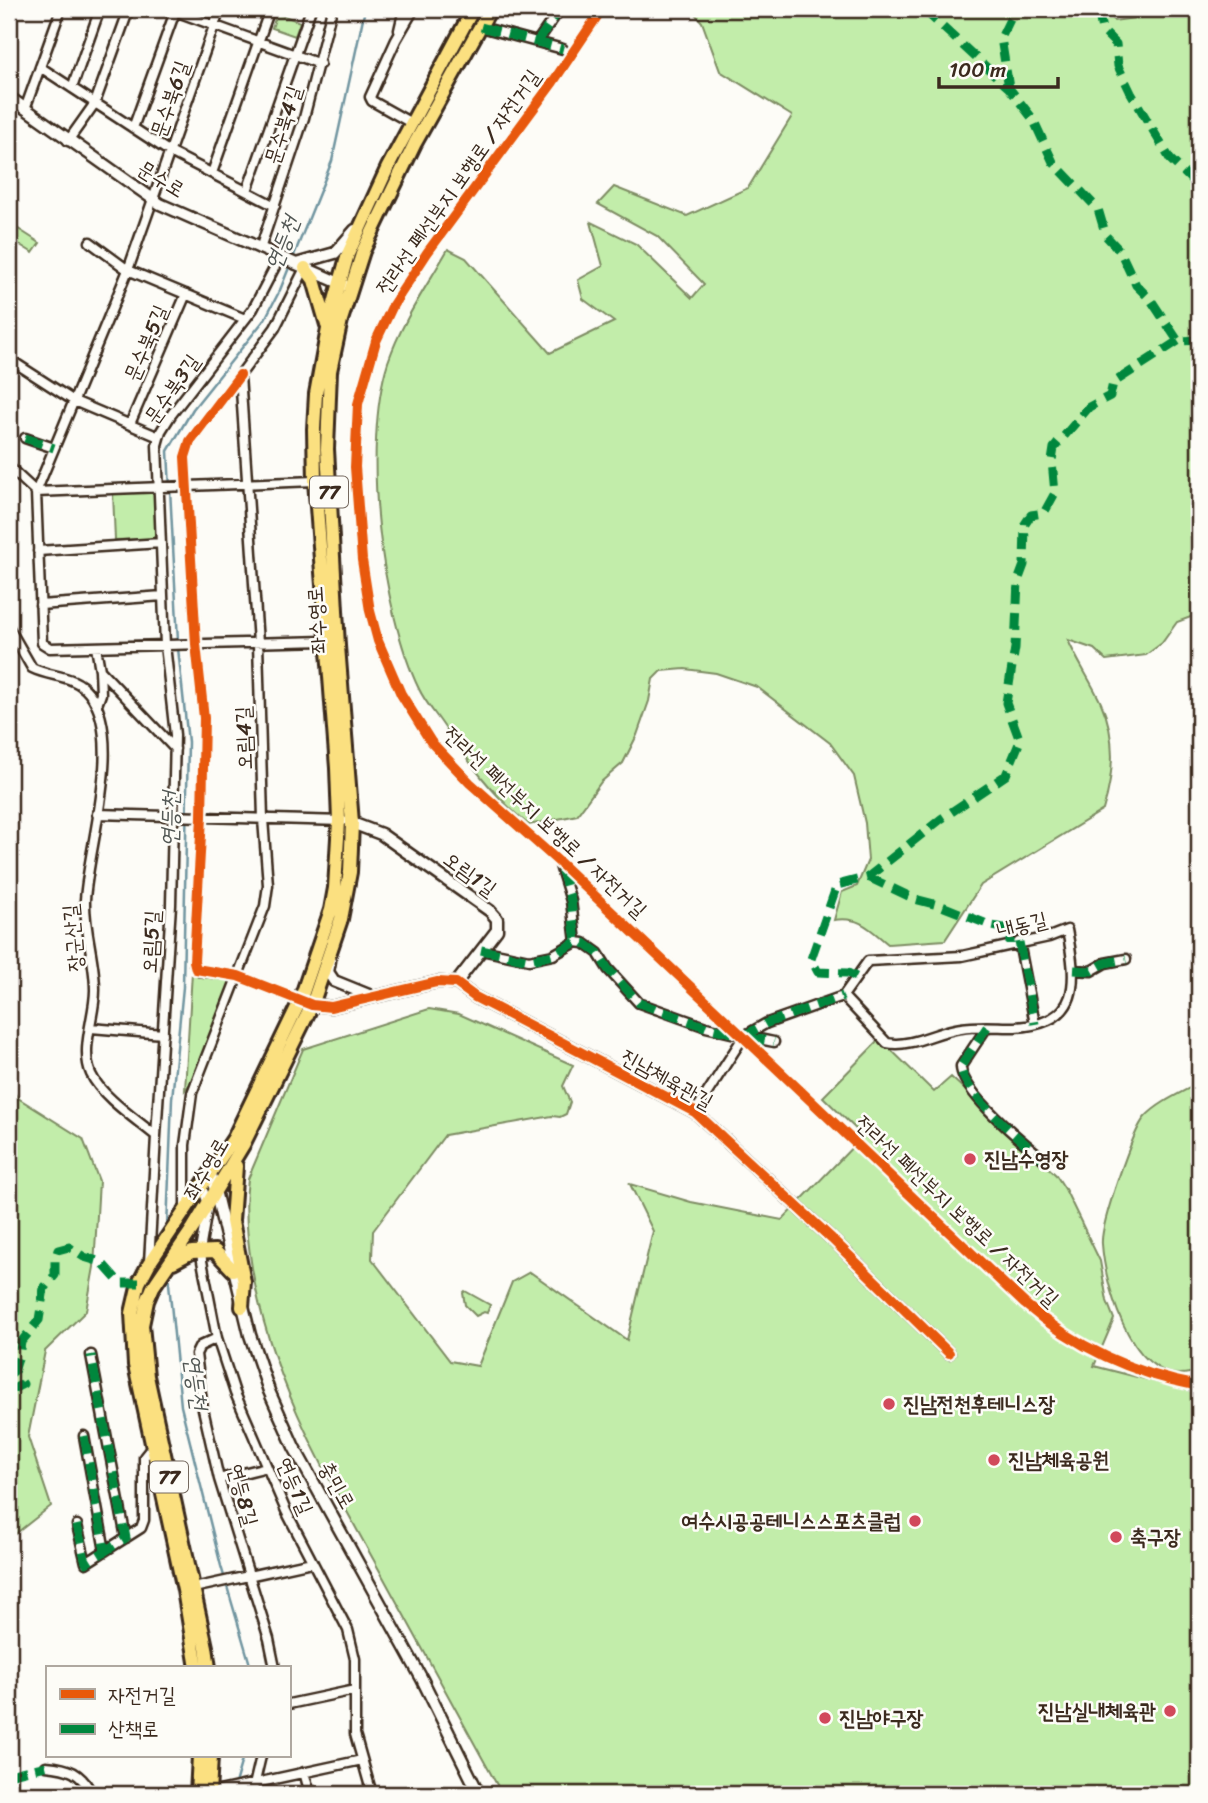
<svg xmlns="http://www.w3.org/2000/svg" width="1208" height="1803" font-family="Sriracha,'Poor Story',sans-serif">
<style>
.green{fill:#c2edaa;stroke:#7e8c64;stroke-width:2}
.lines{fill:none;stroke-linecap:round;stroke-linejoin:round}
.stream{stroke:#7195a0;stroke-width:2.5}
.minor-casing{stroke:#3b2a1e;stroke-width:13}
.tertiary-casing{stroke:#3b2a1e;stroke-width:15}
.primary-casing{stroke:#3b2a1e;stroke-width:18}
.minor{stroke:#fdfcf7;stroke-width:8}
.tertiary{stroke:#fdfcf7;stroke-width:10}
.primary{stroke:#fbe080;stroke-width:12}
.quiet{stroke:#00873e;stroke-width:9;stroke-dasharray:18 9;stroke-linecap:butt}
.cycleway-casing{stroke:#fdfcf7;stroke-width:15}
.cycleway{stroke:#e8590c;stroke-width:10}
.poi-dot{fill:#d1495b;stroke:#fdfcf7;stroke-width:2.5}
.labels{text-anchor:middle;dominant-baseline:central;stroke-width:5;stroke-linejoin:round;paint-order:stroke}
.shield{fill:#fdfcf7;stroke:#75695f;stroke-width:2}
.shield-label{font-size:19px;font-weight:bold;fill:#3b2a1e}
.street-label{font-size:21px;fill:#3b2a1e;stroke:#fdfcf7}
.poi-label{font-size:21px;font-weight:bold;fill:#3b2a1e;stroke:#fdfcf7;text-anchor:start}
.water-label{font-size:23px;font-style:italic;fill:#525754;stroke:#fdfcf7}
</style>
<rect width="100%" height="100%" fill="#fdfcf7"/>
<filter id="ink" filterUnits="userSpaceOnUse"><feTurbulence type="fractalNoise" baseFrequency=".0143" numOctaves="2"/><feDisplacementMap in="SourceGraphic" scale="14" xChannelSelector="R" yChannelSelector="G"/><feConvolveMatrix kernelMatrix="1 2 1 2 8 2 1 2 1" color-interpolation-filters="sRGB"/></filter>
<g filter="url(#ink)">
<path class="green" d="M691 9H1107L1114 21 1199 9V614L1177 622 1162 643 1146 655 1106 660 1094 649 1068 640C1077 661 1091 681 1101 703 1116 737 1114 775 1103 810L981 885 945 940 888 944C869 928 859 916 834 920L842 892 857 886 868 860 865 823 854 776 830 743 757 687 716 673 685 669 661 671 653 679 649 701 637 735 623 763 601 782 577 815 529 825C494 797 468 761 443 725 435 713 425 702 419 689 381 610 361 446 388 362 402 321 427 286 448 249L466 258 550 353 614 322 583 299 578 280 603 266 591 222 636 244 692 298 704 284 657 236 598 204 614 187 687 216 748 188 792 116 720 71 702 22Z
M277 13 300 22 295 36 272 28Z
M9 223 40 243 33 253 9 238Z
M153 492 155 495 156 535 152 539 115 540 113 493Z
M192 972 230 977 232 981 190 1084 185 1090Z
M429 1009 459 1014 573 1065 563 1086 570 1102 566 1114 560 1117 552 1116 445 1135 373 1231 372 1259 450 1361 478 1366 512 1282 530 1272 627 1340 653 1231 630 1184 691 1202 782 1220 863 1136 823 1097 880 1039 934 1092 951 1077 1056 1175 1065 1189 1100 1261 1107 1301 1114 1319 1094 1366 1199 1393V1794H502C462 1721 422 1648 382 1575 328 1477 270 1380 252 1268 247 1238 244 1209 248 1179L303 1049Z
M1199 1083V1370C1136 1396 1105 1289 1102 1244 1100 1226 1133 1130 1145 1117 1159 1102 1181 1093 1199 1083Z
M9 1085 18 1098 83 1139 99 1181 94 1267 86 1311 45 1351 28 1437 51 1506 9 1539Z
M465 1291 490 1305 487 1313 484 1312 476 1316 465 1305 463 1293Z"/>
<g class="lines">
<path class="stream" d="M178 641 168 451 193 409 265 319 280 290 332 161 365 9
M167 1228 172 1099 183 987 188 742 178 648
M168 1273 181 1406 221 1566 251 1668
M232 1794 243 1756"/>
<g class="minor-casing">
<path id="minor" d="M169 9 320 64
M220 9 128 270 36 492 42 643 50 648 326 641
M481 27 563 49
M399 30 404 9
M537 42 560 9
M40 67 170 152 275 206
M72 88 100 9
M25 109 61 9
M413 124 372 101 370 97 396 40 414 9
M133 128 176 9
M68 141 95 103 129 9
M212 173 270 9
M247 191 311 9
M90 242 128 270 245 319
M260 249 304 118 332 9
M9 359 74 401 159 437
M240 375 190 441 185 457 196 644 204 718 202 817 194 964 198 971 238 976 300 1001
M130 424 186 294
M25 438 54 448
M9 467 36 492 315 481
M38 551 161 543
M40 605 163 596
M9 628 32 668C52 678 74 674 89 693 125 738 88 846 85 900 84 930 95 960 95 990 95 1016 80 1049 91 1074 101 1096 137 1120 156 1136L149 1263
M96 647 100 670 175 749
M97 705 101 694 100 670
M97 814 343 821
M559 862 571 901 576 942
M1019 942 1035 1024
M481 950 529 960 553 955 576 942 584 943 598 953 608 969 639 1003 706 1027 744 1036 767 1023 843 996 868 961 962 956 1049 937 1067 930C1077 982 1082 1024 1015 1027 997 1027 978 1025 961 1028 937 1031 911 1048 887 1043L843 996
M1074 970 1091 971 1105 963 1126 959
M987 1027 961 1066C960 1091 1025 1144 1045 1160
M91 1028 163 1034
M695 1112 744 1036 774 1042
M156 1136 171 905 175 735 165 645 157 445 161 431 171 415 253 309 280 257
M202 1187 208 1204 201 1245 202 1261 217 1338 235 1393 286 1511 348 1630 355 1659V1734L372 1794
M185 1208V1145L192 1093 265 906 268 885 263 819 258 643 240 375 275 328 305 268
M217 1338 200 1346 196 1354 203 1409 219 1479 269 1639 275 1668
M91 1355 126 1538
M84 1436 105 1551
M219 1479 267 1467
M77 1525 86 1563 141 1528 144 1520V1457L152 1447
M189 1589 312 1562
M289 1704 355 1690
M46 1766C69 1768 81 1772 92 1794
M304 1772 310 1794
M210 1793 362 1760
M252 1794 261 1756"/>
</g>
<g class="tertiary-casing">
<path id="tertiary" d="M9 97 160 204 344 285
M296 264 335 253 355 230
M352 823 381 834 490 911 497 919V930L456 983
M330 961 328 972 334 981 371 996
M308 1004 331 1007 437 982 456 983 475 997 695 1112 832 1239 949 1353
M211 1174 250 1335 269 1391 294 1447 422 1679 479 1794"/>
</g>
<g class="primary-casing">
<path id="primary" d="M305 268 314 280 327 325
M236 1166 232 1221 244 1282 242 1307
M173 1262 192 1252 215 1251 233 1270
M197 1668 184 1590 135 1365 132 1313 139 1283 149 1264 234 1138 300 1001 331 910 335 888 339 821 337 768 315 481 314 429 316 394 330 318 348 254 388 167 473 9
M209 1668 206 1647 147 1376 142 1325 147 1301 153 1287 193 1228 243 1145 312 1005 341 919 350 872 352 823 338 646 327 449 330 371 341 320 363 251 415 143 490 9
M197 1794 199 1756
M209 1794 211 1756"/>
</g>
<use href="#minor" class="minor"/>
<use href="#tertiary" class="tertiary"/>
<use href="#primary" class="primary"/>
<path class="quiet" d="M923 9 1009 88 1033 119 1053 162 1098 209 1106 236 1120 251 1136 285 1151 300 1178 341 1199 340
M1098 9 1102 30 1116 44 1118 66 1131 93 1170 159 1199 187
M481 27 563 49
M537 42 560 9
M1009 88 1001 38 1015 9
M25 438 54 448
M561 868 571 901 576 942
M868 877 915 899 942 906 992 926 1010 929V944
M1019 942 1035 1024
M481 950 529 960 553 955 576 942 584 943 598 953 608 969 639 1003 706 1027 744 1036 767 1023 843 996
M1074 970 1091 971 1105 963 1126 959
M856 977 848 973 818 972 811 959 837 885 868 877 941 819 1006 775 1020 741 1006 703 1015 648 1018 581 1024 565 1025 524 1031 515 1044 513 1055 493 1052 461 1054 448 1089 407 1110 396 1113 383 1178 341
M987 1027 961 1066C960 1091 1025 1144 1045 1160
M747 1037 774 1042
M9 1391 23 1384 14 1371 19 1356 21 1342 39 1320 44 1288 55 1275V1260L58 1250 69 1247 84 1257 101 1262 120 1283H139
M84 1436 105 1551
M77 1525 86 1563 126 1538 91 1355
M9 1775 46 1766"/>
<g class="cycleway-casing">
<path id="cycleway" d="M602 9 553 82 427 253 393 305 376 341 358 404 355 467 362 560 370 611 378 641 401 694 431 742 470 783 559 862 1025 1304C1075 1347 1134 1374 1199 1386
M240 375 190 441 185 457 196 644 204 718 202 817 194 961 196 969 238 976 312 1005 331 1007 437 982 456 983 475 997 695 1112 832 1239 949 1353"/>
</g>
<use href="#cycleway" class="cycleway"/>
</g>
</g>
<g class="poi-dot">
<circle cx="970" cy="1159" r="7"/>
<circle cx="889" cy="1404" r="7"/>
<circle cx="994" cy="1460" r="7"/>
<circle cx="915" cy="1521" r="7"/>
<circle cx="1116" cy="1537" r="7"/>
<circle cx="1170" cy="1711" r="7"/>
<circle cx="825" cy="1718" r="7"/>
</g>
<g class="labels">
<g class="shield">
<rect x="310" y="476.5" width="38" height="31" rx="5"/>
<rect x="150" y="1461.5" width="38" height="31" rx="5"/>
</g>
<g class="shield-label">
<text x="329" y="492">77</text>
<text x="169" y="1477">77</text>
</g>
<g class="street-label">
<text transform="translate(170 99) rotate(-71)">문수북6길</text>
<text transform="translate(283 125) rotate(-73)">문수북4길</text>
<text transform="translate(161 179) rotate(31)">문수로</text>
<text transform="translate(458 182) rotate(-55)">전라선 폐선부지 보행로 / 자전거길</text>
<text transform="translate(146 343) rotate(-67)">문수북5길</text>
<text transform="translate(172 389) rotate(-55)">문수북3길</text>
<text transform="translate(317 620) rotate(-94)">좌수영로</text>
<text transform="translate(244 738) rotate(-92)">오림4길</text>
<text transform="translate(545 822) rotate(43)">전라선 폐선부지 보행로 / 자전거길</text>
<text transform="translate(470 874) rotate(36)">오림1길</text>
<text transform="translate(1022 925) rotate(-14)">내동길</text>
<text transform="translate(73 938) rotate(-95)">장군산길</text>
<text transform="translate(151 942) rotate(-87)">오림5길</text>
<text transform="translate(667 1079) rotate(29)">진남체육관길</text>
<text transform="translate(206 1169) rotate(-60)">좌수영로</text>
<text transform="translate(957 1211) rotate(43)">전라선 폐선부지 보행로 / 자전거길</text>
<text transform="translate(337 1485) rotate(61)">충민로</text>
<text transform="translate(295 1486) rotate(66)">연등1길</text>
<text transform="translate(243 1495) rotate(75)">연등8길</text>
</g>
<g class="poi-label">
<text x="984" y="1159">진남수영장</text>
<text x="903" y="1404">진남전천후테니스장</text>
<text x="1008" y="1460">진남체육공원</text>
<text x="901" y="1521" text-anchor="end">여수시공공테니스스포츠클럽</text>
<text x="1130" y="1537">축구장</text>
<text x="1156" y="1711" text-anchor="end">진남실내체육관</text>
<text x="839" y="1718">진남야구장</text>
</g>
<g class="water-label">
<text transform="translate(282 243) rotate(-68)">연등천</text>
<text transform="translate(170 819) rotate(-89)">연등천</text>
<text transform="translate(196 1382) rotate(82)">연등천</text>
</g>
</g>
<rect width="1208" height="1803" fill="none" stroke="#fdfcf7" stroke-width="35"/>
<rect x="18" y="18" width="1173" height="1768" fill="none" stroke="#3b2a1e" stroke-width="2.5" filter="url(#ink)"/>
<rect x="46" y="1666" width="245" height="91" fill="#fdfcf7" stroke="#afa8a0" stroke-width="2"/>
<rect x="60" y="1689" width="35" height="10" fill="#e8590c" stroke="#afa8a0" stroke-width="2"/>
<text x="108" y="1702" font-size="21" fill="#3b2a1e">자전거길</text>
<rect x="60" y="1724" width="35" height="10" fill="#00873e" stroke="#afa8a0" stroke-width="2"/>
<text x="108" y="1736" font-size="21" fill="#3b2a1e">산책로</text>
<path d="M939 77v10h119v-10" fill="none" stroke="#3b2a1e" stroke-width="3.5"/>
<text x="949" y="77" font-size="21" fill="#3b2a1e" stroke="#fdfcf7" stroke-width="5" paint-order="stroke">100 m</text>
</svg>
